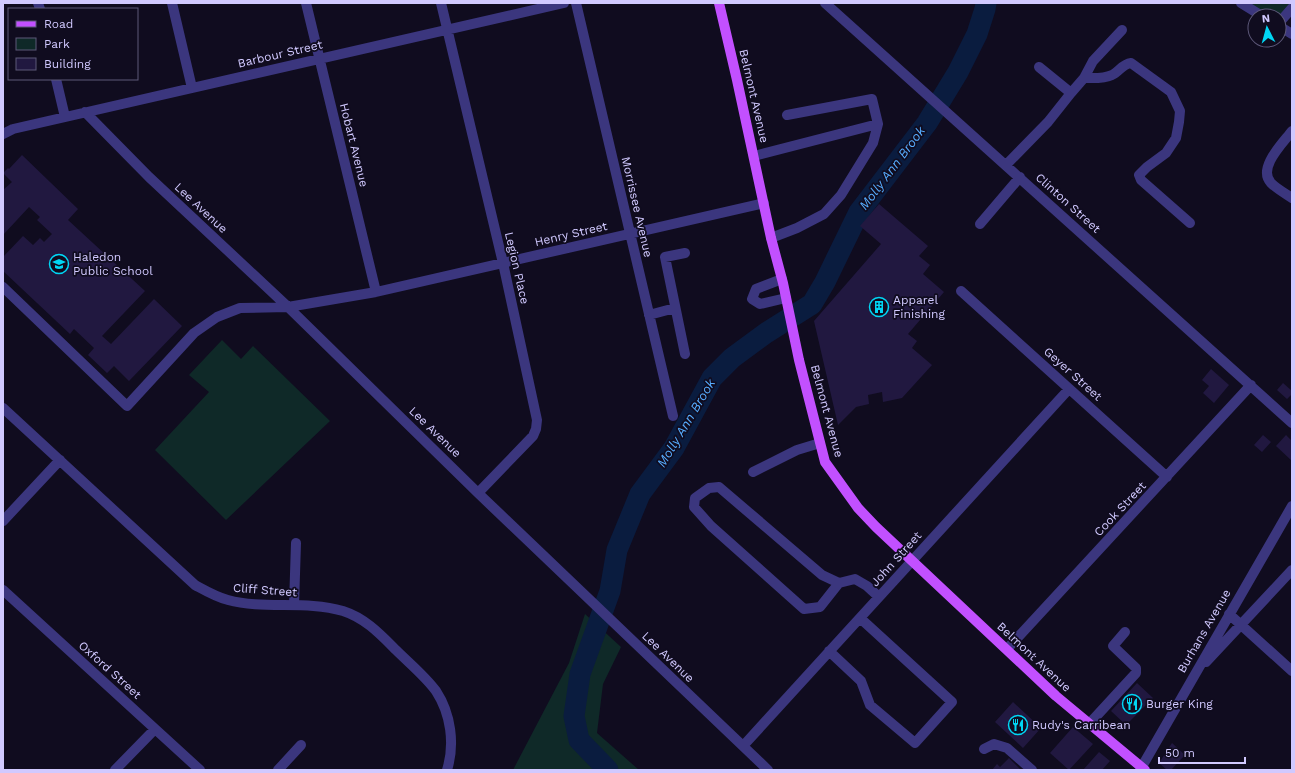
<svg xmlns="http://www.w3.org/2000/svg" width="1295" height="773" font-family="'Work Sans',sans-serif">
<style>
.green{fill:#0f2928}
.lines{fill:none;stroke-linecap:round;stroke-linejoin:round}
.river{stroke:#0a1c3f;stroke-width:21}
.building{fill:#211840}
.minor{stroke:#3b367e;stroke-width:10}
.major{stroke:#c250ff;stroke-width:10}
.labels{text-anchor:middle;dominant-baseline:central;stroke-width:3.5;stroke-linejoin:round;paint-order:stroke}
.street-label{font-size:12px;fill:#d1c9ff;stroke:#100c1f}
.poi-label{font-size:12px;fill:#d1c9ff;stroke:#100c1f;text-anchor:start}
.water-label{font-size:13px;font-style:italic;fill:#57adff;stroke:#100c1f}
</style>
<rect width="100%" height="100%" fill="#100c1f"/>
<path class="green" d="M1242 3H1292V13L1279 16H1263Z
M222 340 241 359 253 346 330 421 226 520 155 450 209 392 189 375Z
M585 614 621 647 603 684 597 733 639 770H513L569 663Z"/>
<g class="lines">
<path class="river" d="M608 770 579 740 574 716 580 674 610 591 617 550 640 494 674 448 712 378 732 358 766 333 812 304 825 282 859 212 927 123 958 72 977 34 985 9 986 3"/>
</g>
<path class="building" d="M22 155 78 209 68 220 145 291 102 336 111 344 154 299 182 326 129 381 114 366 107 373 88 355 94 348 74 329 70 334 3 271V257L23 236 33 245 40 238 44 242 52 234 37 220 40 217 29 207 3 235V190L12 182 3 173 8 168 9 169Z
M879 204 928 246 919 256 930 265 923 274 944 292 908 334 917 341 912 348 932 365 902 398 883 402 882 392 868 395 869 404 856 407 838 425 814 321 881 244 860 226Z
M1211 369 1229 385 1214 403 1203 393 1209 386 1202 380Z
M1283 383 1292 391V394L1287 399 1277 390Z
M1263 435 1271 442 1262 452 1254 445Z
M1286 435 1292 441V461L1276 446Z
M1137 683 1153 698 1126 725 1111 711Z
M1013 702 1041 728 1023 748 995 722Z
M1073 727 1093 744 1069 770 1050 753Z
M1172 743 1185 755 1171 770H1167L1159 763Z
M1099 752 1110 761 1102 770H1083Z
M1009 758 1021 770H992L997 764 1000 767Z"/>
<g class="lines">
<path class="minor" d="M38 3 40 9
M172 3 192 88
M306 3 376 292
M441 3 503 263 537 420 536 429 533 436 478 493
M576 3 673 416
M825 3 1292 423
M1241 3 1262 16
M1279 23 1292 8
M1279 26 1292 34
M1084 78 1093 61 1122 30
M56 79 65 117
M1071 93 1084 78C1093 78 1104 79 1112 75 1119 72 1122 64 1131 63L1171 92 1180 111 1179 122 1176 138 1166 153 1147 167 1139 175 1141 180 1190 223
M85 112 149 177 288 307 478 493 768 770
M1292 131C1283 143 1257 168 1271 183 1277 189 1286 194 1292 198
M3 134 13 129 564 3
M754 156 878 124 872 99 787 115
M1006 165 1048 122 1071 93 1039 67
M980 224 1020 177
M771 238 797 228 824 214 841 195 873 143 878 124
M685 253 665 257 685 354
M782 279 756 289 752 299 760 304 786 298
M3 287 127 406 194 333 217 317 240 308 288 307 376 292 764 203
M961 291 1167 477
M649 315 675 308
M3 408 195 585C206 591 216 597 228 600 264 610 305 600 343 611 365 618 380 634 396 650 409 663 425 676 436 691 451 714 455 744 447 770
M753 472 797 450 820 443
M3 521 60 460
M839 583 820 607 804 609 711 526 694 507 695 498 709 488 719 487 822 575 839 583 855 579 867 586 879 597
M3 590 200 770
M294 605 296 543
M1229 614 1292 671
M1007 649 1251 385
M829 651 861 681 870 705 915 743 952 702 860 618
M1206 662 1292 570
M1090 723 1136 673V668L1113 646 1125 632
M743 746 1069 389
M984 749 994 744 1007 748 1032 770
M115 770 155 729
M278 770 301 745
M1140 770 1292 506"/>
<path class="major" d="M719 3 737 80 771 238 783 283 799 360 825 462 858 508 876 527 1056 696 1145 770"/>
</g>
<defs>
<g id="school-ring" transform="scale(1)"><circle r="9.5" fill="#100c1f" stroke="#00d6f4" stroke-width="1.5"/><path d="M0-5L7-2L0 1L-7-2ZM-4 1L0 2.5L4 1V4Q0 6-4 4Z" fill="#00d6f4"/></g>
<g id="building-ring" transform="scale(1)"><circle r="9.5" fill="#100c1f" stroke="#00d6f4" stroke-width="1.5"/><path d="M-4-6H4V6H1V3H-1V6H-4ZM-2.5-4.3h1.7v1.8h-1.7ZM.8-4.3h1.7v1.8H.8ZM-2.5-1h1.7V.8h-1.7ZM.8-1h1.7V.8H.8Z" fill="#00d6f4"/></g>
<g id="restaurant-ring" transform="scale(1)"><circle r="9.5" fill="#100c1f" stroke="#00d6f4" stroke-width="1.5"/><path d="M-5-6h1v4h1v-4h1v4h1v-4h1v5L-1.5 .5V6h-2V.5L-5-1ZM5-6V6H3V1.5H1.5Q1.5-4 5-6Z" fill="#00d6f4"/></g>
</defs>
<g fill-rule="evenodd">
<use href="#school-ring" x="59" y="264"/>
<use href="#building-ring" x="879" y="307"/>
<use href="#restaurant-ring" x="1132" y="704"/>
<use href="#restaurant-ring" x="1018" y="725"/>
</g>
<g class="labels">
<g class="street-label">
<text transform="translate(280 54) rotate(-13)">Barbour Street</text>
<text transform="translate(754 96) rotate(77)">Belmont Avenue</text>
<text transform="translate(354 145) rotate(76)">Hobart Avenue</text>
<text transform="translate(1068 203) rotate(42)">Clinton Street</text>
<text transform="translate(637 207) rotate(77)">Morrissee Avenue</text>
<text transform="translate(201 208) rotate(43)">Lee Avenue</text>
<text transform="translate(571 234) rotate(-13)">Henry Street</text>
<text transform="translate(517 268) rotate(77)">Legion Place</text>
<text transform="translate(1073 374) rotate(42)">Geyer Street</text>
<text transform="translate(827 411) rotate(75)">Belmont Avenue</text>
<text transform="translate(435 432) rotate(44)">Lee Avenue</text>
<text transform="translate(1120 509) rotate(-47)">Cook Street</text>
<text transform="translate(896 559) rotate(-48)">John Street</text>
<text transform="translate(265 590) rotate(4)">Cliff Street</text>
<text transform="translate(1204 631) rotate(-60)">Burhans Avenue</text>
<text transform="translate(668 657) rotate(44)">Lee Avenue</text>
<text transform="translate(1034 657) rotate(43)">Belmont Avenue</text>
<text transform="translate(110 670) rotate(42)">Oxford Street</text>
</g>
<g class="poi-label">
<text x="73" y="257">Haledon<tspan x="73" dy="14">Public School</tspan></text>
<text x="893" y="300">Apparel<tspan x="893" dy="14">Finishing</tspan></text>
<text x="1146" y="704">Burger King</text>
<text x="1032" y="725">Rudy's Carribean</text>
</g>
<g class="water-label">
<text transform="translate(892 168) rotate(-53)">Molly Ann Brook</text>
<text transform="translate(686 423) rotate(-59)">Molly Ann Brook</text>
</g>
</g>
<rect width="1295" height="773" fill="none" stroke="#d1c9ff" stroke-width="8"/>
<rect x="8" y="8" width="130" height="72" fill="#100c1f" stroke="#5d5879"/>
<rect x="16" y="21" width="20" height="6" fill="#c250ff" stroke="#5d5879"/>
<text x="44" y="28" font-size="12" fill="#d1c9ff">Road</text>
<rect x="16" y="38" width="20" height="12" fill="#0f2928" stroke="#5d5879"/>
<text x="44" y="48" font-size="12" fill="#d1c9ff">Park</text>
<rect x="16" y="58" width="20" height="12" fill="#211840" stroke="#5d5879"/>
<text x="44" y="68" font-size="12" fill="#d1c9ff">Building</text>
<g transform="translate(1267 28) rotate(354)"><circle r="19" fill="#100c1f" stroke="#5d5879"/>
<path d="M0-3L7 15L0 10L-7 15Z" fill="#00d6f4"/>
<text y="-6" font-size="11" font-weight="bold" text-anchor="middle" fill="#d1c9ff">N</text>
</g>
<path d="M1159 757v6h86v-6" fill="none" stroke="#d1c9ff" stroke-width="2"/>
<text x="1165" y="757" font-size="12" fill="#d1c9ff" stroke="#100c1f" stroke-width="3" paint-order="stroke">50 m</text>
</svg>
